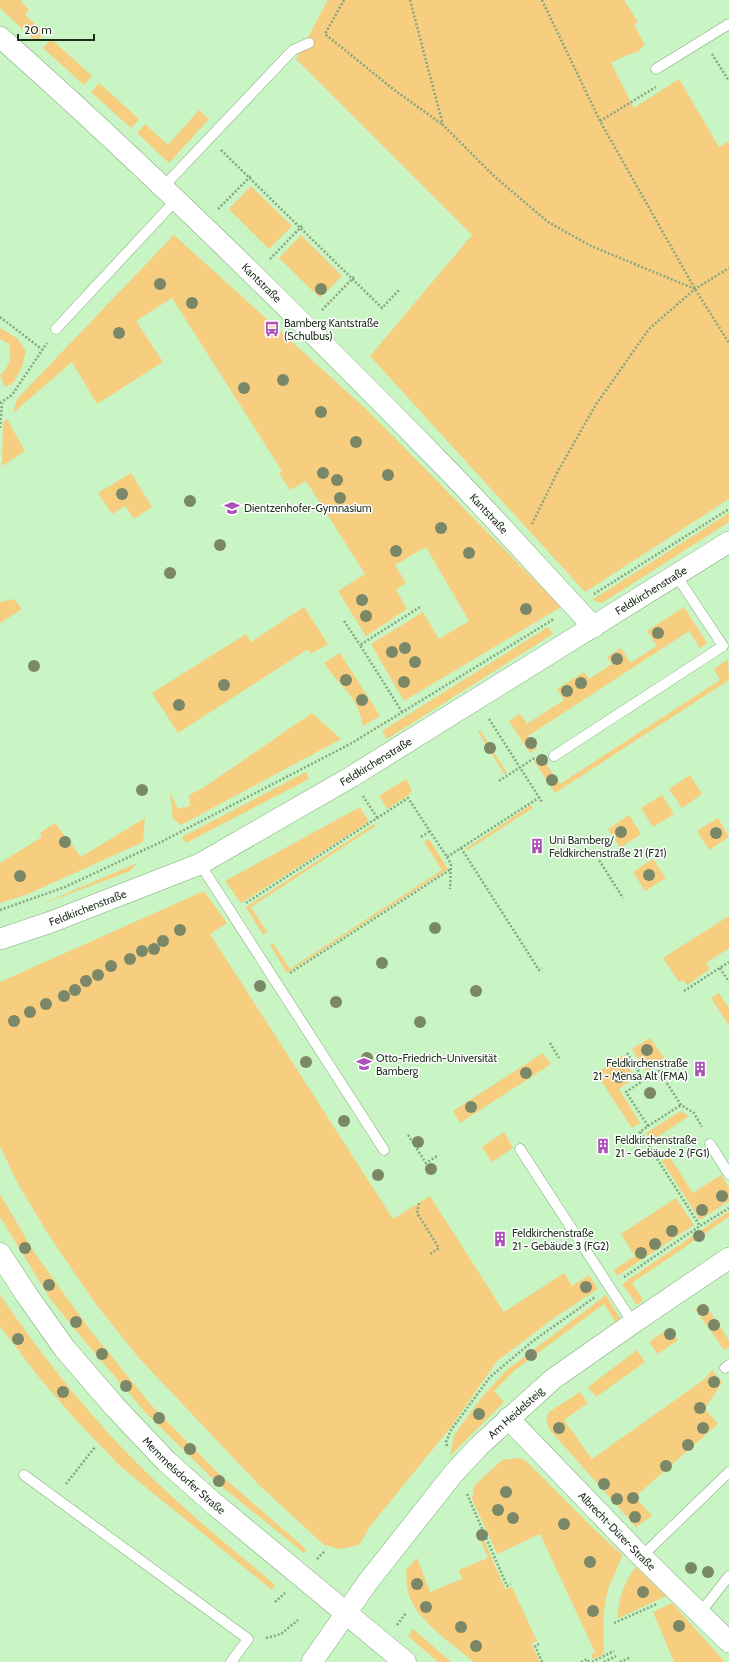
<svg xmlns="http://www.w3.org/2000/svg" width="729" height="1662" font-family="Cabin,sans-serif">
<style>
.green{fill:#f7cd7f}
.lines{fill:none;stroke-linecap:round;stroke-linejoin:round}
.service-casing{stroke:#80ab7c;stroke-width:11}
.minor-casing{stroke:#80ab7c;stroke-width:22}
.secondary-casing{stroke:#80ab7c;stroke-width:23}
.path{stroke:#85a782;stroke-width:2.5;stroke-dasharray:2 2;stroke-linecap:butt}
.service{stroke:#fff;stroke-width:10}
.minor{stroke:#fff;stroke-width:21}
.secondary{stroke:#fff;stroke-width:22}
.tree{fill:#7a8867}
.labels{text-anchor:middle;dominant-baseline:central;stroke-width:3;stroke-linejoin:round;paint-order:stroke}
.street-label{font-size:11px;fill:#1d2e1b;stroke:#fff}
.poi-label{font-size:11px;fill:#1d2e1b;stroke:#fff;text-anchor:start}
</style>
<rect width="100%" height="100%" fill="#c8f5c3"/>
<path class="green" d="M0 0H20L29 10 25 15 45 33 36 42 0 8Z
M328 0H624L638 22 634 25 645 44 638 52 627 55 611 63 634 108 679 79 719 147 729 141V499L585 592 370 356 472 235 296 59Z
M51 39 92 76 84 85 43 48Z
M99 83 139 119 131 128 91 92Z
M199 110 209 119 169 163 137 133 145 124 168 145Z
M251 186 292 226 269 249 229 209Z
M174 235 366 409 561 607 404 701 371 644 423 612 439 639 469 621 426 547 395 565 406 583 396 590 407 609 366 636 338 591 365 574 306 481 290 490 279 473 282 471 172 298 136 321 163 362 97 404 72 362 13 413 17 399Z
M301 235 342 276 320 298 279 258Z
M0 328 18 339 26 351 22 367 14 382 5 387 0 376C10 364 12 360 9 344L0 339Z
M7 419 25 451 2 466 3 422Z
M131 473 152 507 134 519 125 506 112 514 98 493Z
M729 513V522L602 603 592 600Z
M14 599 22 609 0 623V602Z
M304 607 328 644 311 654 308 649 178 733 152 693 246 634 251 642Z
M684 607 707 643 700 648 689 631 528 736 537 748 530 753 509 721 520 714 527 724 564 700 557 689 584 672 589 679 612 664 607 657 621 648 630 663 657 646 647 631Z
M548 627 553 634 387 739 382 731Z
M340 653 380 716 363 726C356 692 341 689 324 663Z
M728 659 729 680 555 793 534 761 541 756 560 784 720 680 714 669Z
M312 713 341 739 181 825 173 819 170 792 178 809 190 806 189 795 203 788Z
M480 730 507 773 505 775 478 732Z
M306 772 309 779 186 843 182 837Z
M690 775 702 794 682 808 669 789Z
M406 779 412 790 409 795 387 809 379 796Z
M662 795 674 814 653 827 641 808Z
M531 805 533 808 466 851 465 849Z
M360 807 369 822 241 903 225 881Z
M629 815 641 834 620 848 608 829Z
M145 818 143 842 28 894 0 903V863L42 837 40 833 55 823 81 857Z
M718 818 729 837 709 850 697 831Z
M374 824 376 826 374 827 251 907 267 932 263 935 246 907Z
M429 839 448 869 287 973 270 945 273 943 290 969 442 870 424 842Z
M653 859 666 878 645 891 633 872Z
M137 863 130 871 37 906Z
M204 891 227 923 210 934 393 1219 430 1196 504 1312 564 1273 572 1286 589 1275 598 1289 554 1318 497 1361 451 1427 371 1525 359 1545 340 1549 324 1545 259 1485 138 1357 95 1303 50 1237 18 1184 0 1146V982Z
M729 916V948L706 963 710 969 687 985 683 980 679 982 663 958Z
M719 993 729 1008V1026L711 998Z
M650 1038 665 1059 646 1071 632 1049Z
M543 1053 551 1064 460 1123 453 1111Z
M622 1056 635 1078 619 1089 640 1123 632 1128 596 1073Z
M681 1111 689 1116 650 1142 646 1133Z
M504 1132 513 1148 492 1162 482 1147Z
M669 1156 693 1193 721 1175 729 1187V1201L700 1220 662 1161Z
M0 1194 34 1252 90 1330 152 1406 217 1472 306 1549 304 1553 216 1482 146 1413 82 1338 51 1300 0 1217Z
M676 1198 694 1225 617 1276 614 1270 635 1256 621 1234Z
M729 1211V1217L632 1283 643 1300 637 1305 622 1284Z
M0 1295C38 1350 79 1403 125 1451 172 1500 224 1542 275 1585L272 1590 121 1467 74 1418 37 1375 0 1326Z
M606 1295 621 1320 616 1323 604 1304 515 1370 494 1391 504 1402 450 1456 454 1435 485 1393 508 1369Z
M704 1303 729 1340V1347L724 1350 695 1309Z
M669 1328 678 1340 658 1354 649 1342Z
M637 1350 645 1362 596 1397 588 1387Z
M712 1370 722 1382 705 1409 718 1424 635 1497 652 1516 636 1527 549 1429C547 1423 545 1418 549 1412L580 1392 588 1403 564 1420 592 1459 706 1378Z
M520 1458 526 1461 593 1528 622 1555C619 1566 613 1576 609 1587 602 1608 603 1632 604 1654L593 1659 591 1655 595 1652 540 1534 497 1554 472 1499 474 1486 502 1460Z
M483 1538 505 1589 512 1587 537 1641 531 1644 540 1662H474C455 1646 418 1621 410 1598 406 1589 407 1580 406 1570L417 1558 430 1592 462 1579 459 1570 488 1558 480 1539Z
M636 1567 666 1596 617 1619C619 1599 623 1583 636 1567Z
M672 1603 725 1662H674L653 1612Z
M413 1629 451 1662H438L408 1636Z"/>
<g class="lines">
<g class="service-casing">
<path id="service" d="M656 69 729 24
M163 187 293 50 309 43
M56 329 176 200
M554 756 723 646 676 575
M200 864 384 1150
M710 1144 729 1174
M520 1149 633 1323
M725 1368 729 1365
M24 1475 248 1639 231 1662
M642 1556 729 1472
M700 1613 729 1576"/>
</g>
<g class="minor-casing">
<g id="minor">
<path id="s1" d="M0 37C152 172 297 316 439 461 492 515 542 572 594 627"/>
<path id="s2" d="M0 939 51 922 200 864 351 777 729 542"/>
<path id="s3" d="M508 1418 635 1550 729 1642"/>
<path id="s4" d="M312 1662 367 1583 453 1474 479 1446 553 1379 633 1323 729 1258"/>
</g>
</g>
<g class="secondary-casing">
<g id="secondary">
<path id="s5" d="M0 1254 26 1294 65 1349 115 1407 166 1461 212 1502 405 1662"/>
</g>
</g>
<path class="path" d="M344 0 325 34 393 89 443 125
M410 0 443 125 494 176 548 222 591 246 695 289
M542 0 600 121 695 289 729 343
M712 54 729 81
M600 121 656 87
M221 150 382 308 399 290
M218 209 252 175
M270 259 303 225
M322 310 355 276
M0 317 43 350
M0 403 12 395 47 343
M0 428 2 403
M532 524 557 473 595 406 649 329 695 289 729 268
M594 594 729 509
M344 621 360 645
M402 712 360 645 420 607
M489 719 542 802
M499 781 536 757
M363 796 378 819
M421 837 430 831
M461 848 539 970 542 968
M447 857 451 864 450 889
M597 857 623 898
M246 903 408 798 447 857 540 797
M0 910 65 887 161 842 352 743 554 619
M720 968 729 982
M290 973 451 869
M684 991 729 962
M550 1043 559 1058
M627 1053 644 1080 626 1092 648 1126 640 1132 700 1226 729 1208
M644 1080 659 1071 681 1105 694 1113 702 1127
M648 1126 681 1105
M408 1135 426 1163 437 1156
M419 1203 417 1213 439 1248 429 1255
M624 1277 700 1226
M447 1446 446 1442 451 1430 490 1377 533 1341 595 1297
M66 1484 95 1447
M467 1494 507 1586 511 1584
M317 1559 325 1551
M275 1602 285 1593
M614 1623 657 1604
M397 1625 406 1613
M266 1638 281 1634 298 1620
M539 1644 535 1646 542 1662
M581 1662 587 1659 589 1662
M592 1662 614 1651
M604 1662 616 1656
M620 1662 631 1657"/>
<use href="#service" class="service"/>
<use href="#minor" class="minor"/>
<use href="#secondary" class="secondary"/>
</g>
<g class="tree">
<circle cx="160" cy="284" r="6"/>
<circle cx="321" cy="289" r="6"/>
<circle cx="192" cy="303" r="6"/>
<circle cx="119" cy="333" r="6"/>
<circle cx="283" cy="380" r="6"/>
<circle cx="244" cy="388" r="6"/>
<circle cx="321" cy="412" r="6"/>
<circle cx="356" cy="442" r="6"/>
<circle cx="323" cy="473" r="6"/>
<circle cx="388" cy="475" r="6"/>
<circle cx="337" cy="480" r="6"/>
<circle cx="122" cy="494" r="6"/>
<circle cx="340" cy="498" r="6"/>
<circle cx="190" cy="501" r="6"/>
<circle cx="441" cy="528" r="6"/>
<circle cx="220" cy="545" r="6"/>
<circle cx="396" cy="551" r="6"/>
<circle cx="469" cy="553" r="6"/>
<circle cx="170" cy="573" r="6"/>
<circle cx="362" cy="600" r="6"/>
<circle cx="526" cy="609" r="6"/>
<circle cx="366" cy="616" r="6"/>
<circle cx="658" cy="633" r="6"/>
<circle cx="405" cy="648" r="6"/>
<circle cx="392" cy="652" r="6"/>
<circle cx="617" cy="659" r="6"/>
<circle cx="415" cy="662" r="6"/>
<circle cx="34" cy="666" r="6"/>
<circle cx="346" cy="680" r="6"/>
<circle cx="404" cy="682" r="6"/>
<circle cx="581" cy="683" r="6"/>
<circle cx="224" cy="685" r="6"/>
<circle cx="567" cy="691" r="6"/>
<circle cx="362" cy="700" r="6"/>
<circle cx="179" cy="705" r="6"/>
<circle cx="531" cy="743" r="6"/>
<circle cx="490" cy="748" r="6"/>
<circle cx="542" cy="760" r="6"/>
<circle cx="552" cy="780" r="6"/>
<circle cx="142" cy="790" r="6"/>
<circle cx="621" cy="832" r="6"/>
<circle cx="716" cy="833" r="6"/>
<circle cx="65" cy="842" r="6"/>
<circle cx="649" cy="875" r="6"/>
<circle cx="20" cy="876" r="6"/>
<circle cx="435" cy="928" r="6"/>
<circle cx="180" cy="930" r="6"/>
<circle cx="163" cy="941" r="6"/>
<circle cx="154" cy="949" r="6"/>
<circle cx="142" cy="951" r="6"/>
<circle cx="130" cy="959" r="6"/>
<circle cx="382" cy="963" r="6"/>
<circle cx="111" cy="966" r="6"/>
<circle cx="98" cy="975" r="6"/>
<circle cx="86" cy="981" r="6"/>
<circle cx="260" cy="986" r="6"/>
<circle cx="75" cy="990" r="6"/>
<circle cx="476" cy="991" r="6"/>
<circle cx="64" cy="996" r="6"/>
<circle cx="336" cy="1002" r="6"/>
<circle cx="46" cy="1004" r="6"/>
<circle cx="30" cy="1012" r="6"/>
<circle cx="14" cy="1021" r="6"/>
<circle cx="420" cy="1022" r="6"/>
<circle cx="647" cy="1050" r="6"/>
<circle cx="367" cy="1058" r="6"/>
<circle cx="306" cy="1062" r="6"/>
<circle cx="526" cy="1073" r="6"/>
<circle cx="619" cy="1077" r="6"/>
<circle cx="650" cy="1093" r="6"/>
<circle cx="471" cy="1107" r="6"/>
<circle cx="344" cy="1121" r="6"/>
<circle cx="418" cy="1142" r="6"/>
<circle cx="431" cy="1169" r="6"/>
<circle cx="378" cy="1175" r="6"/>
<circle cx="722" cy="1196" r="6"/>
<circle cx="702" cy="1210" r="6"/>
<circle cx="672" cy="1231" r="6"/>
<circle cx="699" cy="1236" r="6"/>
<circle cx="655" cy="1244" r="6"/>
<circle cx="25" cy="1248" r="6"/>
<circle cx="641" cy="1253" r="6"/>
<circle cx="49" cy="1285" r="6"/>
<circle cx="586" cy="1287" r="6"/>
<circle cx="703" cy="1310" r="6"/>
<circle cx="76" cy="1322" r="6"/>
<circle cx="714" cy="1325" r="6"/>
<circle cx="670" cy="1334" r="6"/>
<circle cx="18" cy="1339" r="6"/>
<circle cx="102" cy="1354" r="6"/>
<circle cx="531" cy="1355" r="6"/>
<circle cx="714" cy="1382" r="6"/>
<circle cx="126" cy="1386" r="6"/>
<circle cx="63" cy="1392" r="6"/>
<circle cx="700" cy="1408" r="6"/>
<circle cx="479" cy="1414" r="6"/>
<circle cx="159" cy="1418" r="6"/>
<circle cx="559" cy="1428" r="6"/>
<circle cx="703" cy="1428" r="6"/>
<circle cx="688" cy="1445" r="6"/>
<circle cx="190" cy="1449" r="6"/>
<circle cx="666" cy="1466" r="6"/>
<circle cx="219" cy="1481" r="6"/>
<circle cx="604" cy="1484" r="6"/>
<circle cx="506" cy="1492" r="6"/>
<circle cx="633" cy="1498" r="6"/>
<circle cx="617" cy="1499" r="6"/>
<circle cx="498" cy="1510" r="6"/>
<circle cx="635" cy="1517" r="6"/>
<circle cx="513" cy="1518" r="6"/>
<circle cx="564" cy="1524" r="6"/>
<circle cx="482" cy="1535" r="6"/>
<circle cx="590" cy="1562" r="6"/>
<circle cx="691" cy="1568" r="6"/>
<circle cx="708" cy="1572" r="6"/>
<circle cx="417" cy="1584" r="6"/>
<circle cx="643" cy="1592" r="6"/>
<circle cx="426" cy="1607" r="6"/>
<circle cx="593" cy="1611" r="6"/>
<circle cx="679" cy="1626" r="6"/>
<circle cx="461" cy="1627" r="6"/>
<circle cx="476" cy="1646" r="6"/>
</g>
<defs>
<g id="bus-bare" transform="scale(1.2)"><path d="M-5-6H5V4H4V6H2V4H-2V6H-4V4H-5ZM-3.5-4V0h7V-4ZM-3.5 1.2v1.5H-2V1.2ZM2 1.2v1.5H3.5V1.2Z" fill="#ad50bb" stroke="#fff" stroke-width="2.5" paint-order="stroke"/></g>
<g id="school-bare" transform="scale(1.2)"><path d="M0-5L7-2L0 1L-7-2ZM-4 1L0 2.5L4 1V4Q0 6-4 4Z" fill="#ad50bb" stroke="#fff" stroke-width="2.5" paint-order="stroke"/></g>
<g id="building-bare" transform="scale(1.2)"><path d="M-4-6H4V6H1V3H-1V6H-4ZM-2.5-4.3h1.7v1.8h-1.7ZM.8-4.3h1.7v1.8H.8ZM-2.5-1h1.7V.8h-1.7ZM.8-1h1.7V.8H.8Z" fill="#ad50bb" stroke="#fff" stroke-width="2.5" paint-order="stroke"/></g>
<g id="university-bare" transform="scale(1.2)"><path d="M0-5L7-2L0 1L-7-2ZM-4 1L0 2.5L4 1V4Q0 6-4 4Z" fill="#ad50bb" stroke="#fff" stroke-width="2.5" paint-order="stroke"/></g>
</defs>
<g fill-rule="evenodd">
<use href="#bus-bare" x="272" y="329"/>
<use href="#school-bare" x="232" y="508"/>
<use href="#building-bare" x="537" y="846"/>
<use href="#university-bare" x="364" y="1064"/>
<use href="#building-bare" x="700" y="1069"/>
<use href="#building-bare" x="603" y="1146"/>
<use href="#building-bare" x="500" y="1239"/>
</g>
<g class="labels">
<g class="street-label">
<text stroke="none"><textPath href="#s1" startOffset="359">Kantstraße</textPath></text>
<text stroke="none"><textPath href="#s1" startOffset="683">Kantstraße</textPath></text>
<text stroke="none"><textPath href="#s2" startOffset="741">Feldkirchenstraße</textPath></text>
<text stroke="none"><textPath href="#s2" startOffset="417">Feldkirchenstraße</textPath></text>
<text stroke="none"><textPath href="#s2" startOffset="93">Feldkirchenstraße</textPath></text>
<text stroke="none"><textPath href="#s4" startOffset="323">Am Heidelsteig</textPath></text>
<text stroke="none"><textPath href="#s5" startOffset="289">Memmelsdorfer Straße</textPath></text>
<text stroke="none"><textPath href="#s3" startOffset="157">Albrecht-Dürer-Straße</textPath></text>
</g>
<g class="poi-label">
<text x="284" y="323">Bamberg Kantstraße<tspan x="284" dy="13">(Schulbus)</tspan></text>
<text x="244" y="508">Dientzenhofer-Gymnasium</text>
<text x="549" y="840">Uni Bamberg/<tspan x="549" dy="13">Feldkirchenstraße 21 (F21)</tspan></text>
<text x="376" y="1058">Otto-Friedrich-Universität<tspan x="376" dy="13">Bamberg</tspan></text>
<text x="688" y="1063" text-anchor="end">Feldkirchenstraße<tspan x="688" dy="13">21 - Mensa Alt (FMA)</tspan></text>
<text x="615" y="1140">Feldkirchenstraße<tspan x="615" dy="13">21 - Gebäude 2 (FG1)</tspan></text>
<text x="512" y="1233">Feldkirchenstraße<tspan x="512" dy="13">21 - Gebäude 3 (FG2)</tspan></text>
</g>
</g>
<path d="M18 34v6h76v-6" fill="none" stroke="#1d2e1b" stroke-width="2"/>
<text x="24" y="34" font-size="12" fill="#1d2e1b" stroke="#ffffff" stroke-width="3" paint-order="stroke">20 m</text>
</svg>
